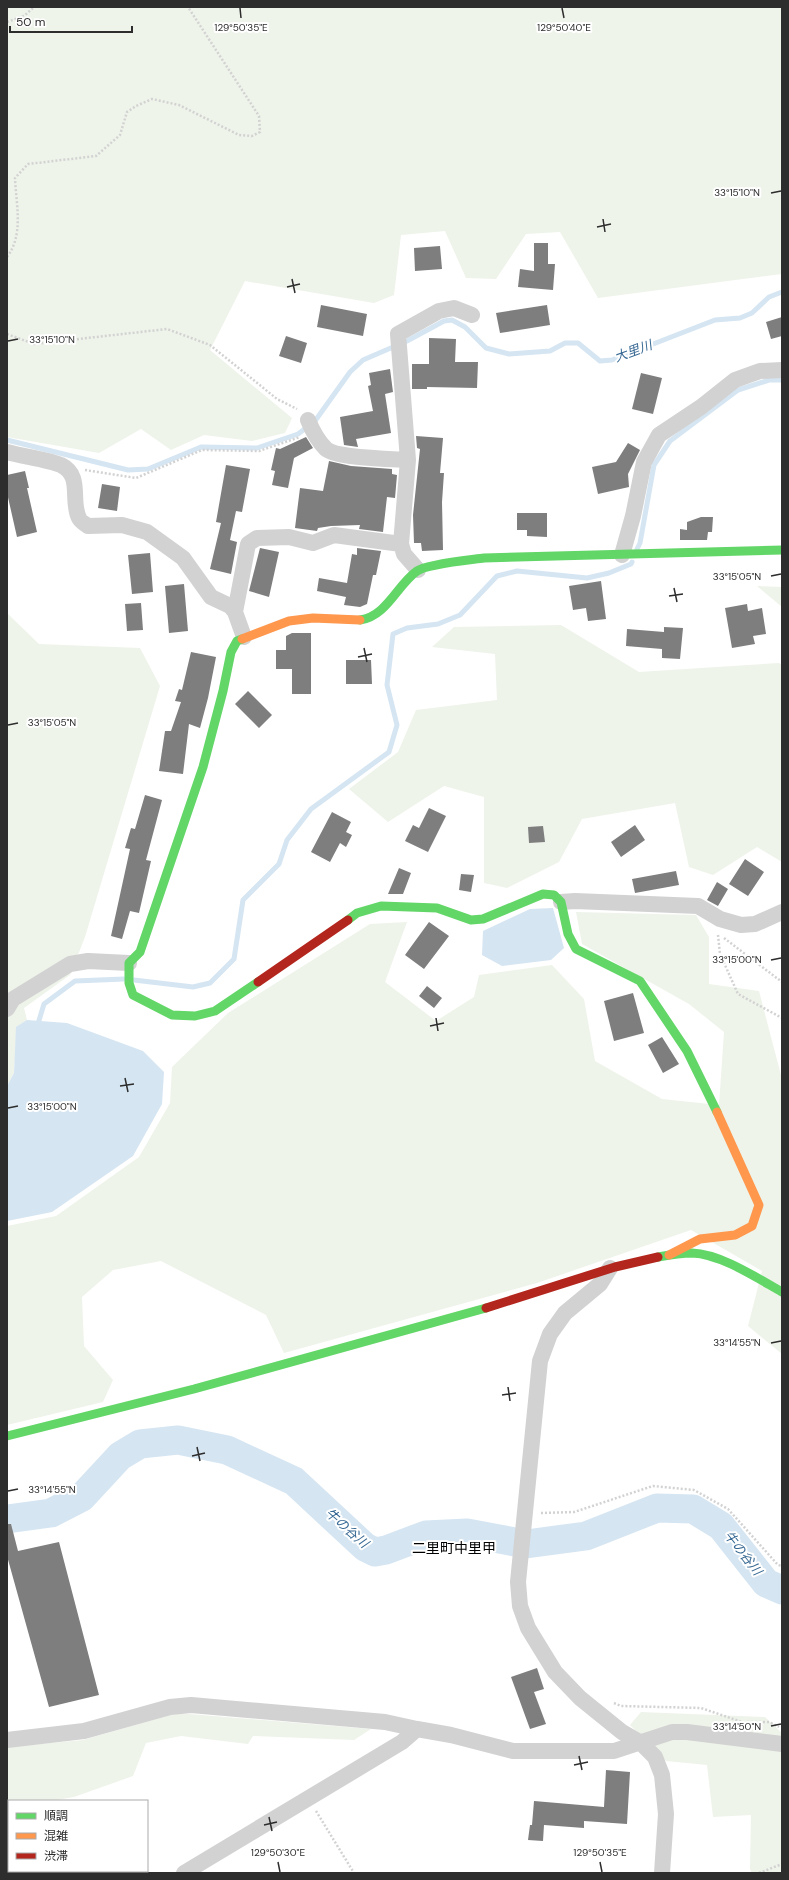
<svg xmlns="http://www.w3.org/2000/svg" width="789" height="1880" font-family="'DM Sans','Noto Sans JP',sans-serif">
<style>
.green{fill:#eef4ea}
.water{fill:#d5e5f2}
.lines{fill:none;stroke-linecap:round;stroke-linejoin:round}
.stream{stroke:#d5e5f2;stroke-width:5}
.river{stroke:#d5e5f2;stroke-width:29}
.building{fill:#7e7e7e}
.path{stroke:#d2d2d2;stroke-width:2.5;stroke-dasharray:2 2;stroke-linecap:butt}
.street{stroke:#d2d2d2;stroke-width:16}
.fast{stroke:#63d668;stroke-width:9}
.slow{stroke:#ff974d;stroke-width:9}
.jam{stroke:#b3261e;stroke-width:9}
.ticks{fill:none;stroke:#2d2d2d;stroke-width:1.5}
.labels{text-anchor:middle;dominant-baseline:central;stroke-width:4;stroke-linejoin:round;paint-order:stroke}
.water-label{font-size:13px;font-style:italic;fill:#366893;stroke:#fff}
.quarter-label{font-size:14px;fill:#000;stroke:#fff}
.ticks-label{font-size:10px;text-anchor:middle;fill:#2d2d2d;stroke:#fff;stroke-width:4;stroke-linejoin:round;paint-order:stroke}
</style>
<rect width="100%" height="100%" fill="#fff"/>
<path class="green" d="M7 7H782V274L598 298 560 232 526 234 496 279 466 278 445 231 401 235 394 295 374 303 245 281 210 350 292 418 285 433 252 441 204 435 171 450 141 429 99 453 7 437Z
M757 586 782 587V607Z
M7 613 39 644 140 648 160 686 85 937 70 975 24 1008 27 1020 17 1027 14 1073 7 1086Z
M561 625 639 672 779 663 782 665V862L757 847 713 875 689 867 675 803 582 819 559 862 507 888 484 883V797L444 786 388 822 349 789 398 752 416 710 497 700 495 654 432 647 454 627Z
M576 912 696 915 709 937V984L759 991 782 1079V1354L748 1326 762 1271 691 1230 537 1283 284 1353 266 1315 161 1261 113 1270 82 1297 84 1346 113 1380 103 1402 7 1425V1226L56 1216 139 1157 170 1103 172 1067 228 1013 370 924 407 922 385 982 436 1021 474 997 479 975 552 965 584 999 595 1061 662 1099 719 1105 724 1032 689 1004 582 944Z
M641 1712 765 1717 782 1733V1873H752L750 1869 751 1815 713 1817 707 1765 666 1761 630 1725Z
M177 1713 371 1729 354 1740 253 1736 248 1744 181 1736 146 1743 133 1776 74 1797 51 1801H9V1809H7V1747L83 1740Z"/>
<path class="water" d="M553 908 564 948 551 960 502 966 482 955 483 931 530 909Z
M27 1020 67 1023 143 1051 164 1072 162 1104 133 1156 52 1212 7 1221V1086L14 1073 16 1027Z"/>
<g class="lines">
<path class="stream" d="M7 440 128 470 148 469 201 447 257 448 298 434 315 421 350 372 363 360 407 341 444 321 452 320 465 327 486 348 509 354 550 351 565 343H578L600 361 612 360 715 320 740 318 752 313 769 297 782 292
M637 549 640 543 654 465 670 441 738 390 769 380H782
M134 980 193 987 210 983 234 959 243 900 279 864 287 840 311 809 389 752 397 725 387 685 393 634 407 628 438 624 460 615 497 576 517 571 587 578 609 573 631 564 632 562
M37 1027 44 1004 75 981 124 979"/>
<path class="river" d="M7 1519 51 1513 82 1497 120 1456 140 1444 178 1440 227 1450 294 1481 365 1547 375 1552 386 1550 426 1535 467 1533 526 1544 586 1536 657 1508 693 1509 721 1526 766 1583 782 1590"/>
</g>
<path class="building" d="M534 243H548V264H555L553 290 518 287 520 269 534 271Z
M440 246 442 269 415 271 414 248Z
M321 305 367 314 363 336 317 327Z
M547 305 550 325 500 333 496 313Z
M782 317V336L771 339 766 322Z
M286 336 307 343 301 363 279 356Z
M429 338 456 339 455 362H478L477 388 427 387V389H412V364H429Z
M390 369 393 392 385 394 391 433 356 439 358 447 344 445 340 417 373 411 368 386 371 385 369 373Z
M641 373 662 378 653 414 632 409Z
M416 436 443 438 440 473H444L442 502 443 550 422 551 421 543H414L413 515 420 449 417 448Z
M306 437 313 448 294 458 288 488 272 485 275 471 271 470 276 448 280 449Z
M628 443 640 450 628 474 629 487 598 494 592 467 616 462Z
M329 461 351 466 392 469V474L397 475 395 498 387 497 383 532 359 529 360 525 331 526 318 528 317 531 295 528 300 488 323 491Z
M226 465 250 469 242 512 236 511 230 540 237 542 231 574 210 569 221 523 216 522Z
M25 471 29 488H27L37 532 17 537 7 493V475Z
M102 484 120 487 117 511 98 508Z
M517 513H547V537L527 536V530H517Z
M701 517H713L712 532H708L707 540H680V529L687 530V522Z
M260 548 279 552 269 597 249 591Z
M357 548 381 551 376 575H373L367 604 360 607 344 605 346 597 317 591 319 578 347 583 352 554 357 555Z
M150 553 153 592 132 594 128 555Z
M601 581 606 619 588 621 586 608 573 610 569 586Z
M184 584 188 631 169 633 165 586Z
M141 603 143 630 127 631 125 604Z
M747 604 748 611 762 608 766 634 753 636 755 644 732 648 725 608Z
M664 627 683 628 680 659 662 658V649L626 646 627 629 664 632Z
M292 633H311V694H292V669H276V650H286V636Z
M191 652 216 657 208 698 200 728 189 724 183 774 159 771 165 731H171L181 702 175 701 179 689 182 690Z
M346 660H371L372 684H346Z
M248 691 272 715 259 728 235 704Z
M145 795 162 800 146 860 151 861 139 913 130 911 122 939 111 936 130 849 125 848 131 828 135 829Z
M429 808 446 816 428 852 405 841 413 825 419 828Z
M332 812 351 822 346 832 352 835 346 847 340 843 330 862 311 852Z
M635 825 645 840 621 857 611 842Z
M543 826 545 842 529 843 528 827Z
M745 859 764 872 748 896 729 884Z
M399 868 411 873 403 894H388Z
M676 871 679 885 635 893 632 879Z
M461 874 474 875 471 892 459 890Z
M717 882 728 889 718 906 707 900Z
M429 922 449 936 424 969 405 955Z
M427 986 442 998 434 1008 419 996Z
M633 993 644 1033 614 1041 604 1001Z
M662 1037 679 1064 663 1073 648 1045Z
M7 1524H11L18 1551 59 1542 99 1695 49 1707 7 1556Z
M537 1668 544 1689 534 1692 546 1724 530 1729 511 1677Z
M606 1770 630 1772 627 1824 584 1821V1828L544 1825 543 1841 528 1840 530 1825H532L534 1801 604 1807Z"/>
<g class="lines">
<path class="path" d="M7 22 24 16 34 7
M7 257C24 235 16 204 15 178L28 164 96 156 120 135 127 112 136 106 152 99 179 105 239 135 252 136 260 132 259 116 188 7
M7 334 34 344 167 329 210 345 277 399 297 409
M85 470 136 478 202 450 259 451 300 437
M718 935 720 954 738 994 782 1018
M724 938 782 982
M541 1513 574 1512 653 1486 694 1490 728 1509 778 1565 782 1566
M614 1703 621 1706 701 1708 742 1722
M747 1722H769L779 1727
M316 1811 354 1873
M759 1873 782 1864"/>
<path class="street" d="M308 420C312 430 318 441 326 449 336 458 393 459 408 460
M7 452C21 456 50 460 61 465 83 476 70 500 79 518 80 521 85 524 88 526L122 525 147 532 183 558 211 597 230 606 235 612 244 637
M622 555 633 516 644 462 659 435 701 407 735 380 760 371 782 370
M418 570 404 554 401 544 408 460 398 334 439 311 454 308 472 315
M235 612 248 544 257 538 289 537 313 543 334 535 401 544
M561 902 575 901 698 906 720 919 741 925 755 924 782 912
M7 1009 13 999 70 964 88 961 129 963
M610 1268 600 1284 565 1313 550 1334 540 1361 518 1582 520 1606 528 1628 555 1672 580 1698 622 1732 641 1743 655 1757 662 1775 666 1814 662 1873
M7 1740 84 1731 170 1707 191 1705 385 1722 417 1729
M184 1873 402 1742 417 1729 451 1735 513 1751H614L672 1732H687L782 1744"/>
<path class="fast" d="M360 620C387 616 397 585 417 571 427 564 470 560 484 558L782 550
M242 639 237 641 231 652 223 691 203 767 140 952 129 963V983L133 995 172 1015 195 1016 215 1011 258 982
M348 920 357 913 381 906 437 908 471 920 483 919 543 894 554 895 561 902 568 934 576 949 640 981 687 1051 717 1112
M658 1257C669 1255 680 1253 692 1253 721 1254 757 1278 782 1292
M7 1436 194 1389 486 1308"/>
<path class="slow" d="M242 639 289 621 313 618 360 620
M669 1255 700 1239 735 1235 752 1226 759 1205 717 1112"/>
<path class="jam" d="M258 982 348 920
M486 1308 615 1267 658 1257"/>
</g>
<path class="ticks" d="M240 8 241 18M562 8 564 18M771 193 781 191M603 219 605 232M597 227 611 224M292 279 295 293M287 287 300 284M8 341 18 339M771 576 781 574M674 588 677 602M669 596 683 594M364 648 367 662M358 657 372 654M8 725 18 723M771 960 781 958M436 1018 438 1031M430 1026 444 1023M125 1078 128 1092M120 1086 134 1084M8 1108 18 1106M771 1343 781 1341M508 1387 510 1401M502 1395 516 1393M197 1447 200 1461M192 1456 205 1453M8 1491 18 1489M771 1726 781 1724M579 1756 582 1770M574 1765 588 1762M269 1817 272 1831M264 1825 277 1822M278 1862 280 1872M600 1862 602 1872"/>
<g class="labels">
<g class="water-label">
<text transform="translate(633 351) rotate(-20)">大里川</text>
<text transform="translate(347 1528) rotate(41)">牛の谷川</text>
<text transform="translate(743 1553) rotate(52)">牛の谷川</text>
</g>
<g class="quarter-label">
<text x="454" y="1548">二里町中里甲</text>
</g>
</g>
<g class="ticks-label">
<text x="241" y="31">129°50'35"E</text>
<text x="564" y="31">129°50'40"E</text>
<text x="737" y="196">33°15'10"N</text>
<text x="52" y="343">33°15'10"N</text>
<text x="737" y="580">33°15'05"N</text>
<text x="52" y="726">33°15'05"N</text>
<text x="737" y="963">33°15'00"N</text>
<text x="52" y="1110">33°15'00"N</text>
<text x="737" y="1346">33°14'55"N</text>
<text x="52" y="1493">33°14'55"N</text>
<text x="737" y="1730">33°14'50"N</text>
<text x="278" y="1856">129°50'30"E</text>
<text x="600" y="1856">129°50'35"E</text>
</g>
<rect width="789" height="1880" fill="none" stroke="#2d2d2d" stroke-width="16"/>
<rect x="8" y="1800" width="140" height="72" fill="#ffffff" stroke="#ababab"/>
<rect x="16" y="1813" width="20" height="6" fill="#63d668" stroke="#ababab"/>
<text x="44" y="1820" font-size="12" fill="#2d2d2d">順調</text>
<rect x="16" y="1833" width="20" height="6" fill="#ff974d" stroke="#ababab"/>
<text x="44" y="1840" font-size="12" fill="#2d2d2d">混雑</text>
<rect x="16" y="1853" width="20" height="6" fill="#b3261e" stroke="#ababab"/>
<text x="44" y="1860" font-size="12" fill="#2d2d2d">渋滞</text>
<path d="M10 26v6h122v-6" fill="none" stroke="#2d2d2d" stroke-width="2"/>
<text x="16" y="26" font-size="12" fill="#2d2d2d" stroke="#ffffff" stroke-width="3" paint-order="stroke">50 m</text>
</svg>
